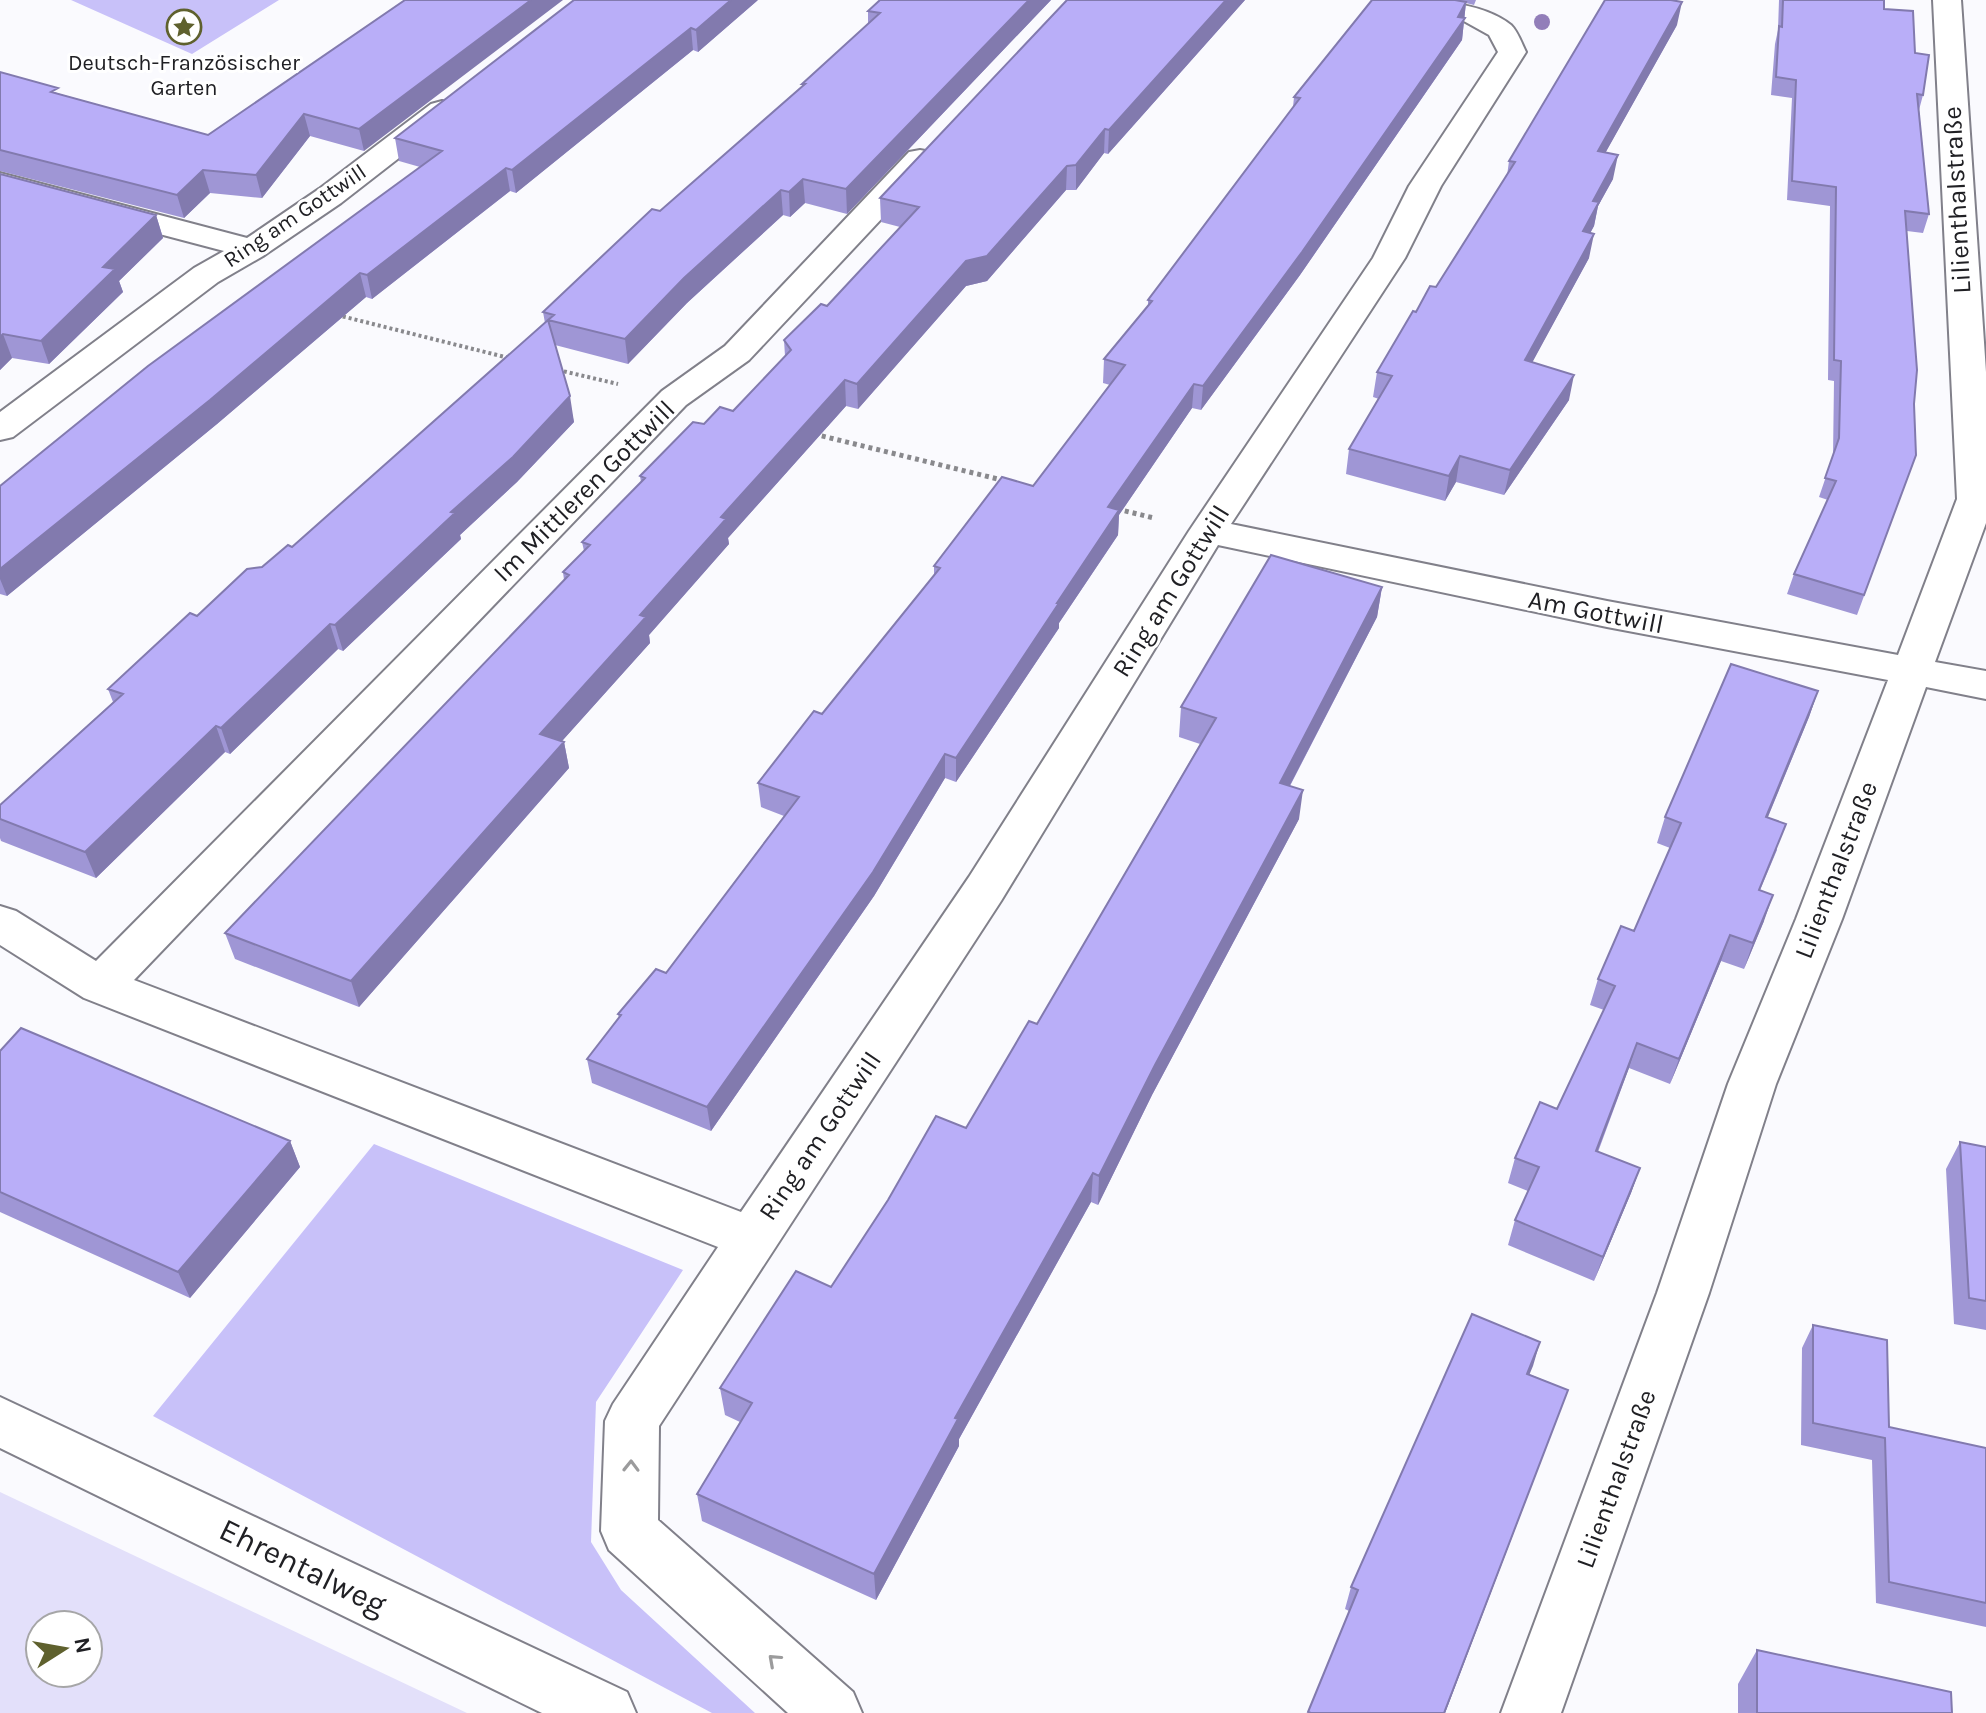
<svg xmlns="http://www.w3.org/2000/svg" width="1986" height="1713" font-family="Karla,sans-serif">
<style>
.green{fill:#e3e0fa;fill-rule:evenodd}
.forest{fill:#c8c1f9}
.lines{fill:none;stroke-linecap:round;stroke-linejoin:round}
.minor-casing{stroke:#81808a;stroke-width:4}
.path-far1{stroke:#89898d;stroke-width:4;stroke-dasharray:3 3;stroke-linecap:butt}
.path{stroke:#89898d;stroke-width:5;stroke-dasharray:4 4;stroke-linecap:butt}
.minor{fill:#fff;fill-rule:evenodd}
.tree{fill:#927eb9}
.wall{fill:#9f96d5}
.shaded-wall{fill:#827aae}
.building{fill:#b9aef8;stroke:#827aae;stroke-width:2}
.oneway{stroke:#9b9b9c}
.labels{text-anchor:middle;dominant-baseline:central;stroke-width:6;stroke-linejoin:round;paint-order:stroke}
.far-poi-label{font-size:22px;fill:#202024;stroke:#fff}
.far-street-label{font-size:22px;fill:#202024;stroke:#fff}
.street-label{font-size:26px;fill:#202024;stroke:#fff}
.near-street-label{font-size:32px;fill:#202024;stroke:#fff}
</style>
<rect width="100%" height="100%" fill="#fafafe"/>
<path class="green" d="M0 1492 467 1713H0ZM88 1625V1673H40V1625Z"/>
<path class="forest" d="M71 0H279L192 54Z
M374 1144 683 1270 596 1402 591 1542 621 1590 755 1713H712L153 1416Z"/>
<g class="lines">
<g class="minor-casing">
<path id="minor" d="M1385 0C1425 0 1480 0 1511 25 1518 32 1522 44 1526 52L1441 186 1405 258 1231 524 1607 601 1898 655 1957 499 1933 0H1961L1986 372V523L1935 662 1986 671V699L1926 687 1842 919 1776 1084 1709 1293 1561 1713H1501L1657 1293 1728 1084 1796 919 1888 680 1607 627 1218 545 1001 901 659 1426 658 1520 853 1692 862 1713H788L609 1550 601 1531 605 1421 613 1404 718 1247 84 998 0 945V906L16 911 96 961 662 391 725 346 909 152 920 150 931 152 935 159 931 166 749 360 686 405 134 980 741 1212 969 877 1189 531 1373 258 1409 186 1498 52 1489 35 1462 20 1389 6Z
M442 101 453 104 457 110 453 116 341 203 263 256 218 282 13 437 0 440V412L194 268 224 251 0 192V173L247 238 319 189 431 104Z
M0 1397 627 1692 636 1713H542L0 1448Z"/>
</g>
<path class="path-far1" d="M337 315 509 358
M558 370 618 384"/>
<path class="path" d="M814 434 1006 481
M1117 509 1154 518"/>
<use href="#minor" class="minor"/>
</g>
<circle class="tree" cx="1542" cy="22" r="8"/>
<path class="wall" d="M405 0 364 151 310 136 262 198 210 193 184 218 0 171V72L60 94 208 135Z
M758 0 698 52 693 50 516 193 510 191 372 299 366 297 217 424 7 596 0 594V486L420 167 399 161 395 138Z
M880 0H1051L847 214 805 203 790 217 783 215 687 303 628 364 555 345 574 422 517 482 460 535 461 539 343 651 338 649 230 754 225 752 96 878 1 841 0 838V805L113 702 108 689 262 567 292 547 545 323 543 312 802 87V84L868 24V11Z
M1067 0H1245L1108 154 1104 153 1076 190H1066L987 281 966 286 858 409 846 406 728 538 729 544 649 635 650 643 562 741 564 742 569 768 359 1007 235 959 225 933 564 580 563 572 584 551 582 542 641 482 640 476 704 424 733 411 785 356 784 340 827 306 900 227 881 222 880 198Z
M1372 0H1476L1474 5 1466 3 1462 40 1300 275 1201 410 1192 408 1119 515 1118 535 1059 623V628L956 782 945 778 874 896 711 1131 592 1083 587 1059 619 1018 618 1014 666 973 784 816 761 807 758 783 822 714 934 575V566L1033 486 1110 385 1103 383 1104 359 1148 306V300L1293 107 1294 97Z
M1779 0H1884V9L1915 53 1923 95 1919 110 1929 214 1923 233 1907 231 1916 455 1857 615 1787 594 1794 574 1828 500 1819 497 1833 456 1834 381 1828 380 1830 206 1787 200 1792 98 1771 95 1775 44 1778 30Z
M1677 25 1605 153 1613 179 1598 206 1594 226 1590 233 1589 258 1532 362 1569 400 1504 495 1456 482 1445 501 1346 474 1349 449 1379 399 1373 397 1377 372 1416 312 1436 287 1507 176 1509 161Z
M0 174 156 215 163 238 119 281 123 292 49 364 12 358 0 370Z
M1382 587 1377 617 1290 786 1299 819 1152 1095 1098 1205 1091 1202 959 1439V1446L876 1600 702 1521 697 1494 740 1422 725 1415 720 1388 831 1287 966 1128 1037 1024 1200 744 1179 737 1181 707Z
M1818 691 1809 717 1768 817 1777 850 1760 890 1764 921 1744 969 1721 961 1670 1084 1629 1068 1598 1152 1640 1168 1631 1193 1594 1281 1508 1245 1515 1220 1528 1191 1508 1183 1515 1158 1557 1109 1604 1010 1590 1005 1598 979 1634 931 1670 848 1657 843 1665 817Z
M0 1051 290 1141 300 1167 190 1298 0 1212Z
M1960 1142 1986 1147V1330L1954 1324 1946 1169Z
M1813 1325 1889 1427 1986 1448V1627L1876 1603 1872 1460 1801 1445 1802 1348Z
M1540 1342 1529 1374 1568 1390 1445 1713H1308L1349 1611 1345 1609 1351 1587Z
M1757 1650 1952 1713H1738V1684Z"/>
<path class="shaded-wall" d="M531 0H563L364 151 359 129Z
M731 0H758L698 52 696 30Z
M1029 0H1051L847 214 846 189Z
M1226 0H1245L1108 154 1109 130Z
M1466 2 1462 40 1300 275 1201 410 1203 386 1458 17Z
M1682 2 1677 25 1593 175 1598 151Z
M691 28 693 50 516 193 512 170Z
M304 114 310 136 262 198 256 175Z
M1105 129 1104 153 1076 190V165Z
M1618 155 1613 179 1598 206 1594 226 1578 256 1583 231 1593 201Z
M1067 166 1066 190 987 281 966 286 858 409 857 384 966 261Z
M506 168 510 191 372 299 367 275Z
M203 170 210 193 184 218 177 195Z
M803 179 805 203 790 217 789 192Z
M781 190 783 215 687 303 628 364 625 339 684 278Z
M156 215 163 238 119 281 123 292 49 364 41 341 103 267Z
M1594 234 1589 258 1520 385 1525 360Z
M360 273 366 297 217 424 7 596 0 579V569Z
M3 334 12 358 0 370V337Z
M1574 375 1569 400 1504 495 1510 470Z
M845 380 846 406 728 538 729 544 649 635 650 643 545 760 540 734 721 517Z
M1194 384 1192 408 1119 515 1118 535 1059 623V628L956 782V758L1057 603 1108 507Z
M570 396 574 422 517 482 460 535 461 539 343 651 335 625Z
M1460 456 1456 482 1445 501 1449 476Z
M1382 587 1377 617 1276 812 1280 783Z
M330 624 338 649 230 754 221 728Z
M1818 691 1809 717 1757 843 1766 817Z
M216 726 225 752 96 878 85 852Z
M564 742 569 768 359 1007 351 981Z
M945 754V778L874 896 711 1131 707 1107Z
M1303 790 1299 819 1152 1095 1098 1205 1099 1176 1155 1065Z
M1773 895 1764 921 1744 969 1753 943Z
M1730 935 1721 961 1670 1084 1679 1059Z
M1637 1043 1629 1068 1588 1176 1596 1151Z
M290 1141 300 1167 190 1298 178 1272Z
M1640 1168 1631 1193 1594 1281 1603 1257Z
M1093 1173 1091 1202 959 1439V1446L876 1600 874 1574 955 1418Z
M1540 1342 1533 1366 1520 1397 1527 1374Z
M1568 1390 1445 1713H1444Z"/>
<path class="building" d="M405 0H531L359 129 304 114 256 175 203 170 177 195 0 150V72L58 88 51 92 208 135Z
M574 0H731L696 30 691 28 512 170 506 168 367 275 360 273 210 400 0 569V486L148 366 442 151 395 138Z
M880 0H1029L846 189 803 179 789 192 781 190 684 278 625 339 548 320 554 315 543 312 652 209 660 211 805 84H802L880 13 868 11Z
M1067 0H1226L1109 130 1105 129 1076 165 1067 166 987 256 966 261 857 384 845 380 721 517 726 519 640 615 646 617 540 734 564 742 351 981 225 933 569 575 563 572 590 545 582 542 645 478 640 476 693 422 704 424 720 407 733 411 791 350 784 340 821 304 827 306 919 207 880 198Z
M1372 0H1455L1466 2 1458 17 1465 18 1302 252 1203 386 1194 384 1108 507 1119 510 1057 603H1059L956 758 945 754 873 872 707 1107 587 1059 621 1015 618 1014 656 969 666 973 799 797 758 783 814 711 822 714 940 568 934 566 1002 477 1033 486 1125 365 1104 359 1152 301 1148 300 1300 98 1294 97Z
M1605 0H1671L1682 2 1598 151 1618 155 1593 201 1599 202 1583 231 1594 234 1525 360 1574 375 1510 470 1460 456 1449 476 1349 449 1392 376 1377 372 1413 311 1416 312 1430 286 1436 287 1515 162 1509 161Z
M1783 0H1884V9L1913 11 1915 53 1929 55 1923 95 1917 94 1929 214 1905 211 1917 370 1914 404 1916 455 1864 595 1794 574 1836 481 1825 478 1839 438 1841 361 1834 360 1836 187 1792 181 1796 80 1776 77 1779 26 1782 27Z
M0 174 156 215 103 267 115 269 41 341 3 334 0 337Z
M548 320 570 396 513 457 451 512 455 513 335 625 330 624 221 728 216 726 85 852 0 819V805L123 694 108 689 190 613 197 616 247 569 262 567 288 545 292 547Z
M1271 555 1382 587 1280 783 1303 790 1155 1065 1099 1176 1093 1173 955 1418 958 1419 874 1574 697 1494 752 1403 720 1388 796 1271 831 1287 888 1200 936 1116 966 1128 1029 1021 1037 1024 1216 718 1181 707Z
M1731 664 1818 691 1766 817 1786 824 1759 890 1773 895 1753 943 1730 935 1679 1059 1637 1043 1596 1151 1640 1168 1603 1257 1515 1220 1539 1167 1515 1158 1540 1102 1557 1109 1615 986 1598 979 1621 926 1634 931 1681 823 1665 817Z
M21 1028 290 1141 178 1272 0 1192V1051Z
M1960 1142 1986 1147V1301L1969 1298Z
M1472 1314 1540 1342 1527 1374 1568 1390 1444 1713H1311L1308 1712 1358 1590 1351 1587Z
M1813 1325 1887 1340 1889 1427 1986 1448V1603L1889 1582 1885 1438 1813 1423Z
M1757 1650 1951 1692 1952 1713H1757Z"/>
<defs><path id="oneway-chevron" d="M-2-3.5L2.5 0L-2 3.5" fill="none" stroke-width="1.6" stroke-linecap="round" stroke-linejoin="round" transform="scale(2)"/></defs>
<g class="oneway">
<use href="#oneway-chevron" transform="translate(631 1466) rotate(-89)"/>
<use href="#oneway-chevron" transform="translate(774 1660) rotate(-138)"/>
</g>
<defs>
<g id="sight-ring" transform="scale(1.8)"><circle r="9.5" fill="#fff" stroke="#5f612e" stroke-width="1.5"/><path d="M0-6L1.8-2.2L6-1.7L2.9 1.2L3.7 5.4L0 3.3L-3.7 5.4L-2.9 1.2L-6-1.7L-1.8-2.2Z" fill="#5f612e"/></g>
</defs>
<g fill-rule="evenodd">
<use href="#sight-ring" x="184" y="27"/>
</g>
<g class="labels">
<g class="far-poi-label">
<text x="184" y="63">Deutsch-Französischer<tspan x="184" dy="25">Garten</tspan></text>
</g>
<g class="far-street-label">
<text transform="translate(295 216) rotate(-34)">Ring am Gottwill</text>
</g>
<g class="street-label">
<text transform="translate(1957 200) rotate(-93)">Lilienthalstraße</text>
<text transform="translate(584 491) rotate(-45)">Im Mittleren Gottwill</text>
<text transform="translate(1171 591) rotate(-58)">Ring am Gottwill</text>
<text transform="translate(1596 612) rotate(11)">Am Gottwill</text>
<text transform="translate(1836 870) rotate(-69)">Lilienthalstraße</text>
<text transform="translate(820 1136) rotate(-56)">Ring am Gottwill</text>
<text transform="translate(1616 1479) rotate(-70)">Lilienthalstraße</text>
</g>
<g class="near-street-label">
<text transform="translate(303 1567) rotate(26)">Ehrentalweg</text>
</g>
</g>
<g transform="translate(64 1649) rotate(79)"><circle r="38" fill="#ffffff" stroke="#a6a6a7" stroke-width="2"/>
<path d="M0-6L14 30L0 20L-14 30Z" fill="#5f612e"/>
<text y="-12" font-size="22" font-weight="bold" text-anchor="middle" fill="#202024">N</text>
</g>
</svg>
